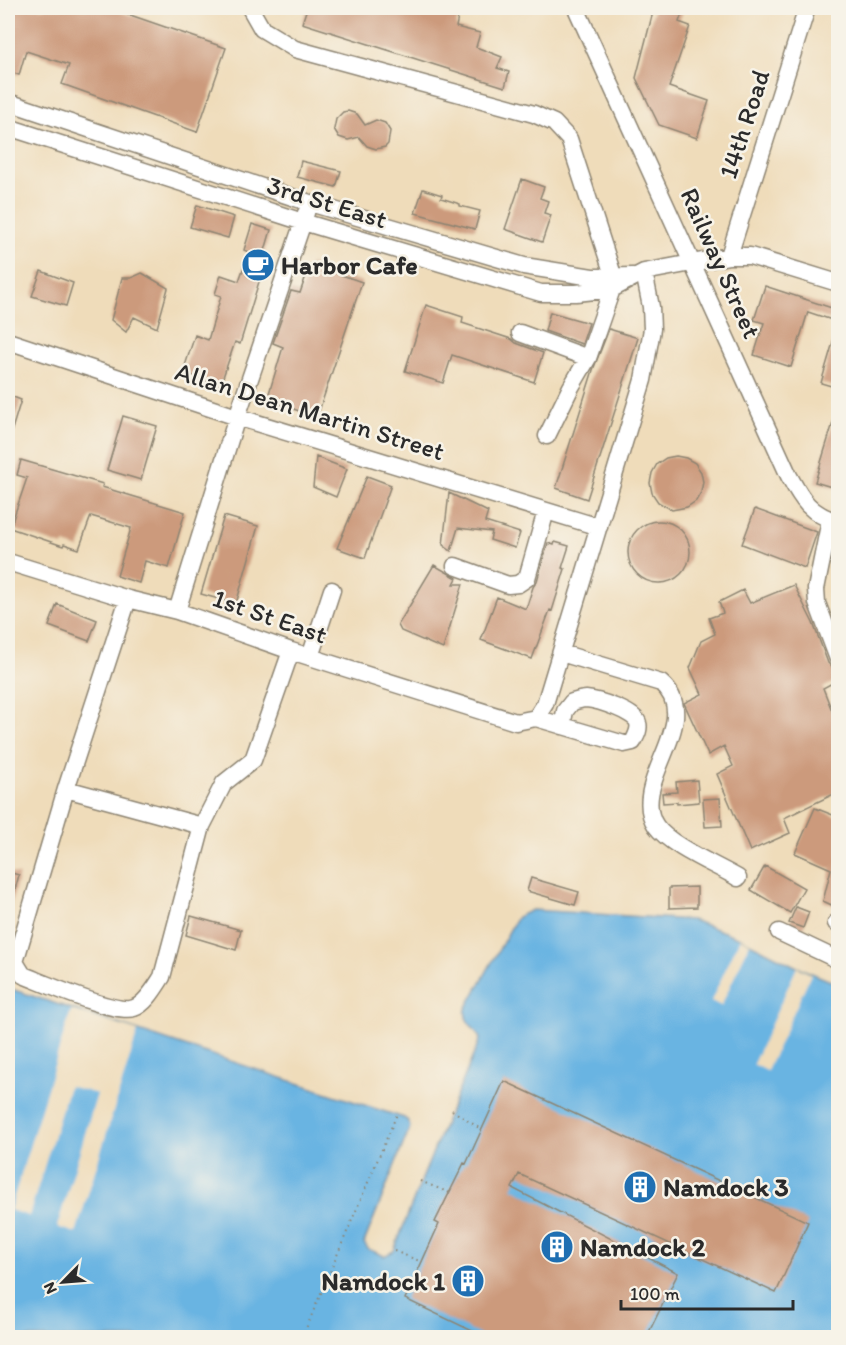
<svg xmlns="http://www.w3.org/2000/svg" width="846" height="1345" font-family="Itim,sans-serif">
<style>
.water{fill:#69b4e2;stroke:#4a7086;stroke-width:1.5}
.pier{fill:#efdcba}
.building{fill:#cc9a7b}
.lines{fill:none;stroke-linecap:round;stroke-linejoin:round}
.minor-casing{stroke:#8d8472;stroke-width:19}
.path{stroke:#8d8472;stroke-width:2;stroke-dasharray:1.5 4.5;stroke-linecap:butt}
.minor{stroke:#fff;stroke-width:16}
.labels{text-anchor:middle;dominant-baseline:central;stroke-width:5;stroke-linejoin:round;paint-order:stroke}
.street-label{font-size:26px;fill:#2b2b2b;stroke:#f7f3e8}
.poi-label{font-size:26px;font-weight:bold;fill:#2b2b2b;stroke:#f7f3e8;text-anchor:start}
</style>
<rect width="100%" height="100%" fill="#f7f3e8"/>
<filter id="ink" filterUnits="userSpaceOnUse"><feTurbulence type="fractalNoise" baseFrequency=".0167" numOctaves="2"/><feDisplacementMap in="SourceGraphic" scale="12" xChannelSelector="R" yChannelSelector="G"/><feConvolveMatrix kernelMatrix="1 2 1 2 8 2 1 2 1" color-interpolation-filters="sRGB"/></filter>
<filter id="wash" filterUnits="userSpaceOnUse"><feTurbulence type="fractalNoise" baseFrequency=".008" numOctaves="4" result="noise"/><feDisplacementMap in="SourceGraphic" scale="24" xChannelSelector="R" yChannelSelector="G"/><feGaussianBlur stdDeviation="1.35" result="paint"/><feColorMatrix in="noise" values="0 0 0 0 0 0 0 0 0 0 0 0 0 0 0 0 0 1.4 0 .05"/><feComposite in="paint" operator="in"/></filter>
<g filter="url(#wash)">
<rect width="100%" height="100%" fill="#efdcba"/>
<path class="water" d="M532 910 692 920 740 938 797 967 838 984V1337L8 1338V988L404 1118 408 1121 410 1127 364 1243 368 1249 384 1256 394 1251C420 1180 451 1110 480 1039 476 1027 463 1023 466 1009L517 917Z"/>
<path class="pier" d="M740 938 750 943 721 1006 711 1001Z
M797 967 811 974 767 1071 753 1064Z
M71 1010 138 1031 76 1233 57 1227 97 1094 69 1086 29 1216 10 1210Z"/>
<g id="blocks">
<path class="building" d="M8 8H110L226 48 197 132 62 84 69 65 26 51 19 75 8 71Z
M307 8H442L459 12 456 27 480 33 476 47 502 57 497 68 509 72 505 87 302 23Z
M654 8H684L679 22 690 26 669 87 709 101 697 138 659 125 636 78Z
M348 111 357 114 365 125 376 120 385 123 390 131 388 144 385 147 376 149 367 146 359 137 348 140 339 137 334 129 336 119 343 112Z
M301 161 341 171 336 187 297 177Z
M522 179 544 187 540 198 548 201 544 213 551 215 542 242 505 229Z
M423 189 442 195 441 198 460 204V206L480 211 475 229 415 213Z
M197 205 234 217 228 238 190 227Z
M252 224 271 230 262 261 265 262 240 344 235 342 220 386 183 372 195 335 208 340 221 296 215 294 221 275 239 281 249 252 244 250Z
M310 264 362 282 317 417 267 400 283 347 273 343 291 291 300 293Z
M41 271 73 283 66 306 32 296Z
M142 273 168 288 157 328 134 317 126 332 111 320 122 278H131Z
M765 286 838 310V322L808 312 791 367 754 355 764 323 754 320Z
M426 305 463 317 462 323 511 339 516 343 543 353 534 382 452 355 443 383 405 371Z
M550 312 589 323 582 344 545 331Z
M609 329 638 338 587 499 556 488 593 370Z
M836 332H838V388L821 383Z
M8 395 21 400 10 436H8Z
M836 413 838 414V489L815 482Z
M123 416 157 426 141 480 107 470Z
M676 456 686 458 695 463 701 472 703 482 701 492 696 501 687 507 672 510 658 502 652 493 650 483 652 473 657 464 666 458Z
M316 457 347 469 336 497 313 487Z
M21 460 103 484 102 487 185 512 169 568 145 561 139 583 117 576 131 528 91 516 79 549 64 544 63 546 10 528 27 478 17 475Z
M367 476 391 485 365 558 337 548Z
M449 493 488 512 485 522 520 533 515 548 490 540 492 532 458 528 451 551 443 545Z
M755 509 817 532 805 568 742 544Z
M224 516 258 526 236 604 201 594Z
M628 552a31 31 0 1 1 62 0a31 31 0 1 1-62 0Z
M555 542 569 546 562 568 565 569 552 611 550 610 532 659 481 640 497 597 526 609 533 587 537 581 548 543 554 545Z
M434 565 457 578 454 584H463L443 649 401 631 398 625Z
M794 585 813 623 828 663 838 673V680L823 688 838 726V792L784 818 790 833 750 851 717 774 733 766 724 746 708 755 684 703 702 694 690 668 701 641 715 634 709 618 723 613 719 602 743 590 750 603Z
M57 604 97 620 89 641 49 626Z
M697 780 699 802 677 804V802L663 803 662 793 677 792 676 782Z
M720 798 722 826 705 827 703 799Z
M815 808 838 817V908L823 901 831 869 795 853Z
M765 866 804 888 790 913 751 890Z
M8 872 19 875 10 908H8Z
M531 878 579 892 575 905 527 891Z
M697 887V907L669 908V888Z
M796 907 809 912 803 928 789 923Z
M191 916 241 930 236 950 186 935Z
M504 1081 808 1222 776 1293 519 1174 512 1188 678 1273 646 1338H487L405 1299 439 1224 435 1222 464 1163 466 1164Z"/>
</g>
</g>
<g filter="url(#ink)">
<use href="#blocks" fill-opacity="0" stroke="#8d8472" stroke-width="1.5"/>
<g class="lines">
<g class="minor-casing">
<path id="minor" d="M250 8 262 29 295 49 534 114 554 123 569 139 613 275
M576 8 789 476C802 500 810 514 838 522
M8 102 310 203 524 266 592 277 633 276
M8 127 303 222 541 293H576L612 289 644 272 729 256H750L838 283
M729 256 807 8
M520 333 588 358
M8 341 237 417 599 527
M547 436 571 387 588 358 612 289
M830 520 816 589 817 603 838 659
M8 562 128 599 177 611 291 651 516 722 536 718 545 704 643 380 652 329 651 307 644 272
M455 566 508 585 518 584 527 578 546 511
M128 599 66 789 15 962 23 975C44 983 116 1015 134 1008 146 1004 156 986 162 977L202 826 224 783 253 760 291 651
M177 611 237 417 306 213
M561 653 661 683C706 721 627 783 656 826 670 846 716 865 738 878
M310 657 332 590
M536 718 624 744 633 742C636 736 640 730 638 723 636 712 598 700 586 699 582 699 577 701 572 702L565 711 562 726
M66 789 202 826
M836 923 838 924
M779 932 838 960"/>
</g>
<path class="path" d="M452 1110 482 1130
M420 1181 450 1193
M394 1251 422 1262
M302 1338 397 1114"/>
<use href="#minor" class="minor"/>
</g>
</g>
<defs>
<g id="cafe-disc" transform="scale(1.725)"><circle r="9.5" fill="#1f6fb2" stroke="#f7f3e8"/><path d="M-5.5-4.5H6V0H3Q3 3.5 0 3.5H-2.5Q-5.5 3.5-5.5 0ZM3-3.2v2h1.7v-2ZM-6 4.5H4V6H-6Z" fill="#fff"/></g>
<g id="building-disc" transform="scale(1.725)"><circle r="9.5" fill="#1f6fb2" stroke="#f7f3e8"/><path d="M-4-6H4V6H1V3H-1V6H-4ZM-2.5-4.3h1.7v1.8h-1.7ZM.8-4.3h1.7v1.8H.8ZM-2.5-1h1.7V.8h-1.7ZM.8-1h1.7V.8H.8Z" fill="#fff"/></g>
</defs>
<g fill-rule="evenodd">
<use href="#cafe-disc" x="258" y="265"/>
<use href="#building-disc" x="640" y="1187"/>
<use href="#building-disc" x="557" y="1247"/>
<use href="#building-disc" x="468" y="1281"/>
</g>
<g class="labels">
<g class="street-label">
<text transform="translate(744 124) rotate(-72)">14th Road</text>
<text transform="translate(327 202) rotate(17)">3rd St East</text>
<text transform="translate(721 263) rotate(66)">Railway Street</text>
<text transform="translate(310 411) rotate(17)">Allan Dean Martin Street</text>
<text transform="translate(270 616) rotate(19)">1st St East</text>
</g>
<g class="poi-label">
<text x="281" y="265">Harbor Cafe</text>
<text x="663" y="1187">Namdock 3</text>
<text x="580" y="1247">Namdock 2</text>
<text x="445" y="1281" text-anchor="end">Namdock 1</text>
</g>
</g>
<rect width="846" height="1345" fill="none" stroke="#f7f3e8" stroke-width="30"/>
<g transform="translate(63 1282) rotate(245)" stroke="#f7f3e8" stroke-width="4.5" paint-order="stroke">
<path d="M0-4.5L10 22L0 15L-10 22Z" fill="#2b2b2b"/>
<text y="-9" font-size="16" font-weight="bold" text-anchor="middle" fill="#2b2b2b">N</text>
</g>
<path d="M621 1300v9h172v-9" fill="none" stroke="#2b2b2b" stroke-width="3"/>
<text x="630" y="1300" font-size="18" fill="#2b2b2b" stroke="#f7f3e8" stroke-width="4.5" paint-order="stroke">100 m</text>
</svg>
